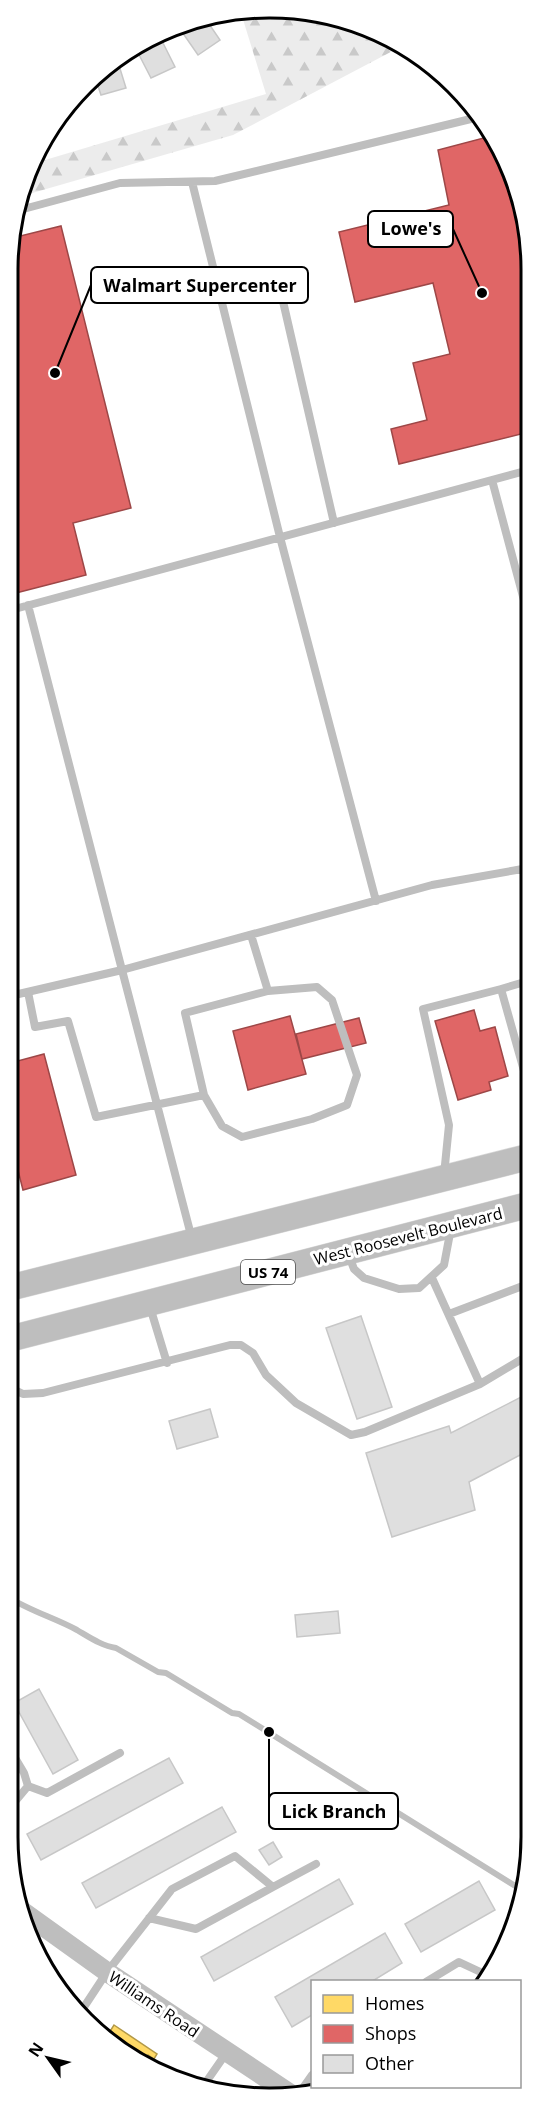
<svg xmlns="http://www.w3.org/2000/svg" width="539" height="2106" font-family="'Open Sans',sans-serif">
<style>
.forest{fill:url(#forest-firs)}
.homes{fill:#ffd966;stroke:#b29847;stroke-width:1.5}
.shops{fill:#e06666;stroke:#9d4747;stroke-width:1.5}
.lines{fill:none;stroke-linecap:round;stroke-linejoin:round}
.stream{stroke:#bfbfbf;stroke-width:6}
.building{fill:#dfdfdf;stroke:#c7c7c7;stroke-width:1.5}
.trunk-casing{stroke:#dbdbdb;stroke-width:27}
.service{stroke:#bebebe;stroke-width:8}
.tertiary{stroke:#bebebe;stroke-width:20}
.trunk{stroke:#bebebe;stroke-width:26}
.labels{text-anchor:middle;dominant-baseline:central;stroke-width:6;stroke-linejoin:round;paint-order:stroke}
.shield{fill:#fff;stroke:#4c4c4c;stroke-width:1.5}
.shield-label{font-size:15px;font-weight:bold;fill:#000}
.street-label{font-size:16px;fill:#000;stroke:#fff}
.rim{fill:none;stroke:#000;stroke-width:3}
.leader{fill:none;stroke:#000;stroke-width:2}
.callout-dot{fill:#000;stroke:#fff;stroke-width:2}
.callout{fill:#fff;stroke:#000;stroke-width:2}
.callout-label{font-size:18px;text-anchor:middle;font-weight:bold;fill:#000}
</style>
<defs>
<pattern id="forest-firs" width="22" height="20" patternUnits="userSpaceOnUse" patternTransform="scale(1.5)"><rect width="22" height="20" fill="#ececec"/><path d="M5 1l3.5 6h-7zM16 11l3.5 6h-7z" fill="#c9c9c9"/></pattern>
</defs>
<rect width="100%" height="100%" fill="#fff"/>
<path class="forest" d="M320 12 404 45 233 135 22 196 35 163 266 94 241 13Z"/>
<path class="homes" d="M114 2025 157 2054 154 2059 148 2055 142 2063 107 2036Z"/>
<path class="shops" d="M491 136 511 169 529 236V432L399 464 391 429 427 420 413 363 450 354 433 283 355 302 339 232 449 205 438 150Z
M61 226 131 508 73 523 86 575 12 594V238Z
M474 1010 480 1031 495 1027 508 1076 489 1082 491 1090 458 1100 435 1021Z
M290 1016 306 1074 248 1090 233 1031Z
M359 1018 366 1043 302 1059 296 1034Z
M44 1054 76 1175 23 1190 10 1139V1063Z"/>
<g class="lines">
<path class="stream" d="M8 1597C30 1611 55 1618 77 1630 89 1637 102 1646 116 1648L158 1672 166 1673 232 1713 239 1714 525 1892"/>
</g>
<path class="building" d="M205 18 220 40 198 55 180 29Z
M160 37 175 67 151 78 135 47Z
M117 59 126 88 101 95 96 80Z
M361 1316 392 1407 357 1419 326 1328Z
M527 1394V1469L520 1455 469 1482 475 1510 392 1537 366 1453 449 1426 451 1433Z
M210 1409 218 1437 177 1449 169 1421Z
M338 1611 340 1633 297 1637 295 1615Z
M39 1689 78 1760 53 1774 14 1703Z
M169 1758 183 1783 41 1860 27 1834Z
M222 1807 236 1832 96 1908 82 1883Z
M273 1842 282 1857 269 1865 259 1850Z
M339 1879 353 1904 214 1981 201 1957Z
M479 1881 495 1910 421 1952 405 1924Z
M385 1933 402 1963 371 1982H312V2015L292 2027 275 1997Z"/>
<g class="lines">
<g class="trunk-casing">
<path id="trunk" d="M9 1288 528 1157
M9 1339 528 1205"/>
</g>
<path class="service" d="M192 182 280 537 376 901
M16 211 120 183 215 181 479 117
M218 286 255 272 266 273 279 284 334 523
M492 480 529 619
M11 610 529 470
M525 869 528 880
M28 992 35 1027 68 1021 96 1117 204 1095 185 1013 268 991 251 935
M10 996 122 970 28 605
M528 1085 501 989 528 981
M204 1095 222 1126 242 1137 312 1119 347 1105 357 1075 332 1000 317 987 268 991
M444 1175 449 1125 423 1009 501 989
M192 1239 122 970 432 885 528 868
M349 1256 354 1269 364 1278 399 1289 419 1288 444 1265 451 1228
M432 1278 480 1384 527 1356
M150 1307 167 1363
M449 1314 528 1284
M9 1387 23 1394 43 1393 230 1345H241L253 1353 266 1375 296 1403 351 1435 365 1432 480 1384
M28 1786 47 1793 120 1753
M8 1810 28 1786 24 1773 8 1746
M273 1887 316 1864
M426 1982 459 1962 489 1976
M68 2002 82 2010 107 1972 172 1889 235 1856 273 1887 196 1929 149 1918
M204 2085 227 2052
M300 2092 312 2075"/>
<path class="tertiary" d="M22 1911 107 1972 289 2093"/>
<use href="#trunk" class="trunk"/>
</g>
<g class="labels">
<rect class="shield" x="241" y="1260" width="54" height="24" rx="4.5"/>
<g class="shield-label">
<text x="268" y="1272">US 74</text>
</g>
<g class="street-label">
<text transform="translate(408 1236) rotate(-14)">West Roosevelt Boulevard</text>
<text transform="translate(154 2004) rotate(34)">Williams Road</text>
</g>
</g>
<path d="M0 0H539V2106H0ZM269 18H270A251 251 0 0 1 521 269V1837A251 251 0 0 1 270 2088H269A251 251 0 0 1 18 1837V269A251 251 0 0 1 269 18Z" fill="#fff" fill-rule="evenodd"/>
<path class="rim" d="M269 18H270A251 251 0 0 1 521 269V1837A251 251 0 0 1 270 2088H269A251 251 0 0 1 18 1837V269A251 251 0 0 1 269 18Z"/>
<path class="leader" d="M482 293L453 229M55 373L91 285M269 1732L269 1811"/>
<g class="callout-dot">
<circle cx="482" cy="293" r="6"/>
<circle cx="55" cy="373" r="6"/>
<circle cx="269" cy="1732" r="6"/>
</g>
<g class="callout">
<rect x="368" y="211" width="85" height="36" rx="6"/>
<rect x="91" y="267" width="217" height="36" rx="6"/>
<rect x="269" y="1793" width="129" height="36" rx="6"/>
</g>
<g class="callout-label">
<text x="411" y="235">Lowe's</text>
<text x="200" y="292">Walmart Supercenter</text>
<text x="334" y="1818">Lick Branch</text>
</g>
<rect x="311" y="1980" width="210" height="108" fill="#ffffff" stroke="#999999" stroke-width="1.5"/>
<rect x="323" y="1995" width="30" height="18" fill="#ffd966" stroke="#999999" stroke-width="1.5"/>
<text x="365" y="2010" font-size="18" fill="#000000">Homes</text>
<rect x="323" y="2025" width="30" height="18" fill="#e06666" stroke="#999999" stroke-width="1.5"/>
<text x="365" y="2040" font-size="18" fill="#000000">Shops</text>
<rect x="323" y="2055" width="30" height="18" fill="#dfdfdf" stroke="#999999" stroke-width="1.5"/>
<text x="365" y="2070" font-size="18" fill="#000000">Other</text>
<g transform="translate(48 2058) rotate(304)" stroke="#ffffff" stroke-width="4.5" paint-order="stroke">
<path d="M0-4.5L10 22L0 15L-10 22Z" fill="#000000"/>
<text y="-9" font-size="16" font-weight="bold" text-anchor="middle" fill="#000000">N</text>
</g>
</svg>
